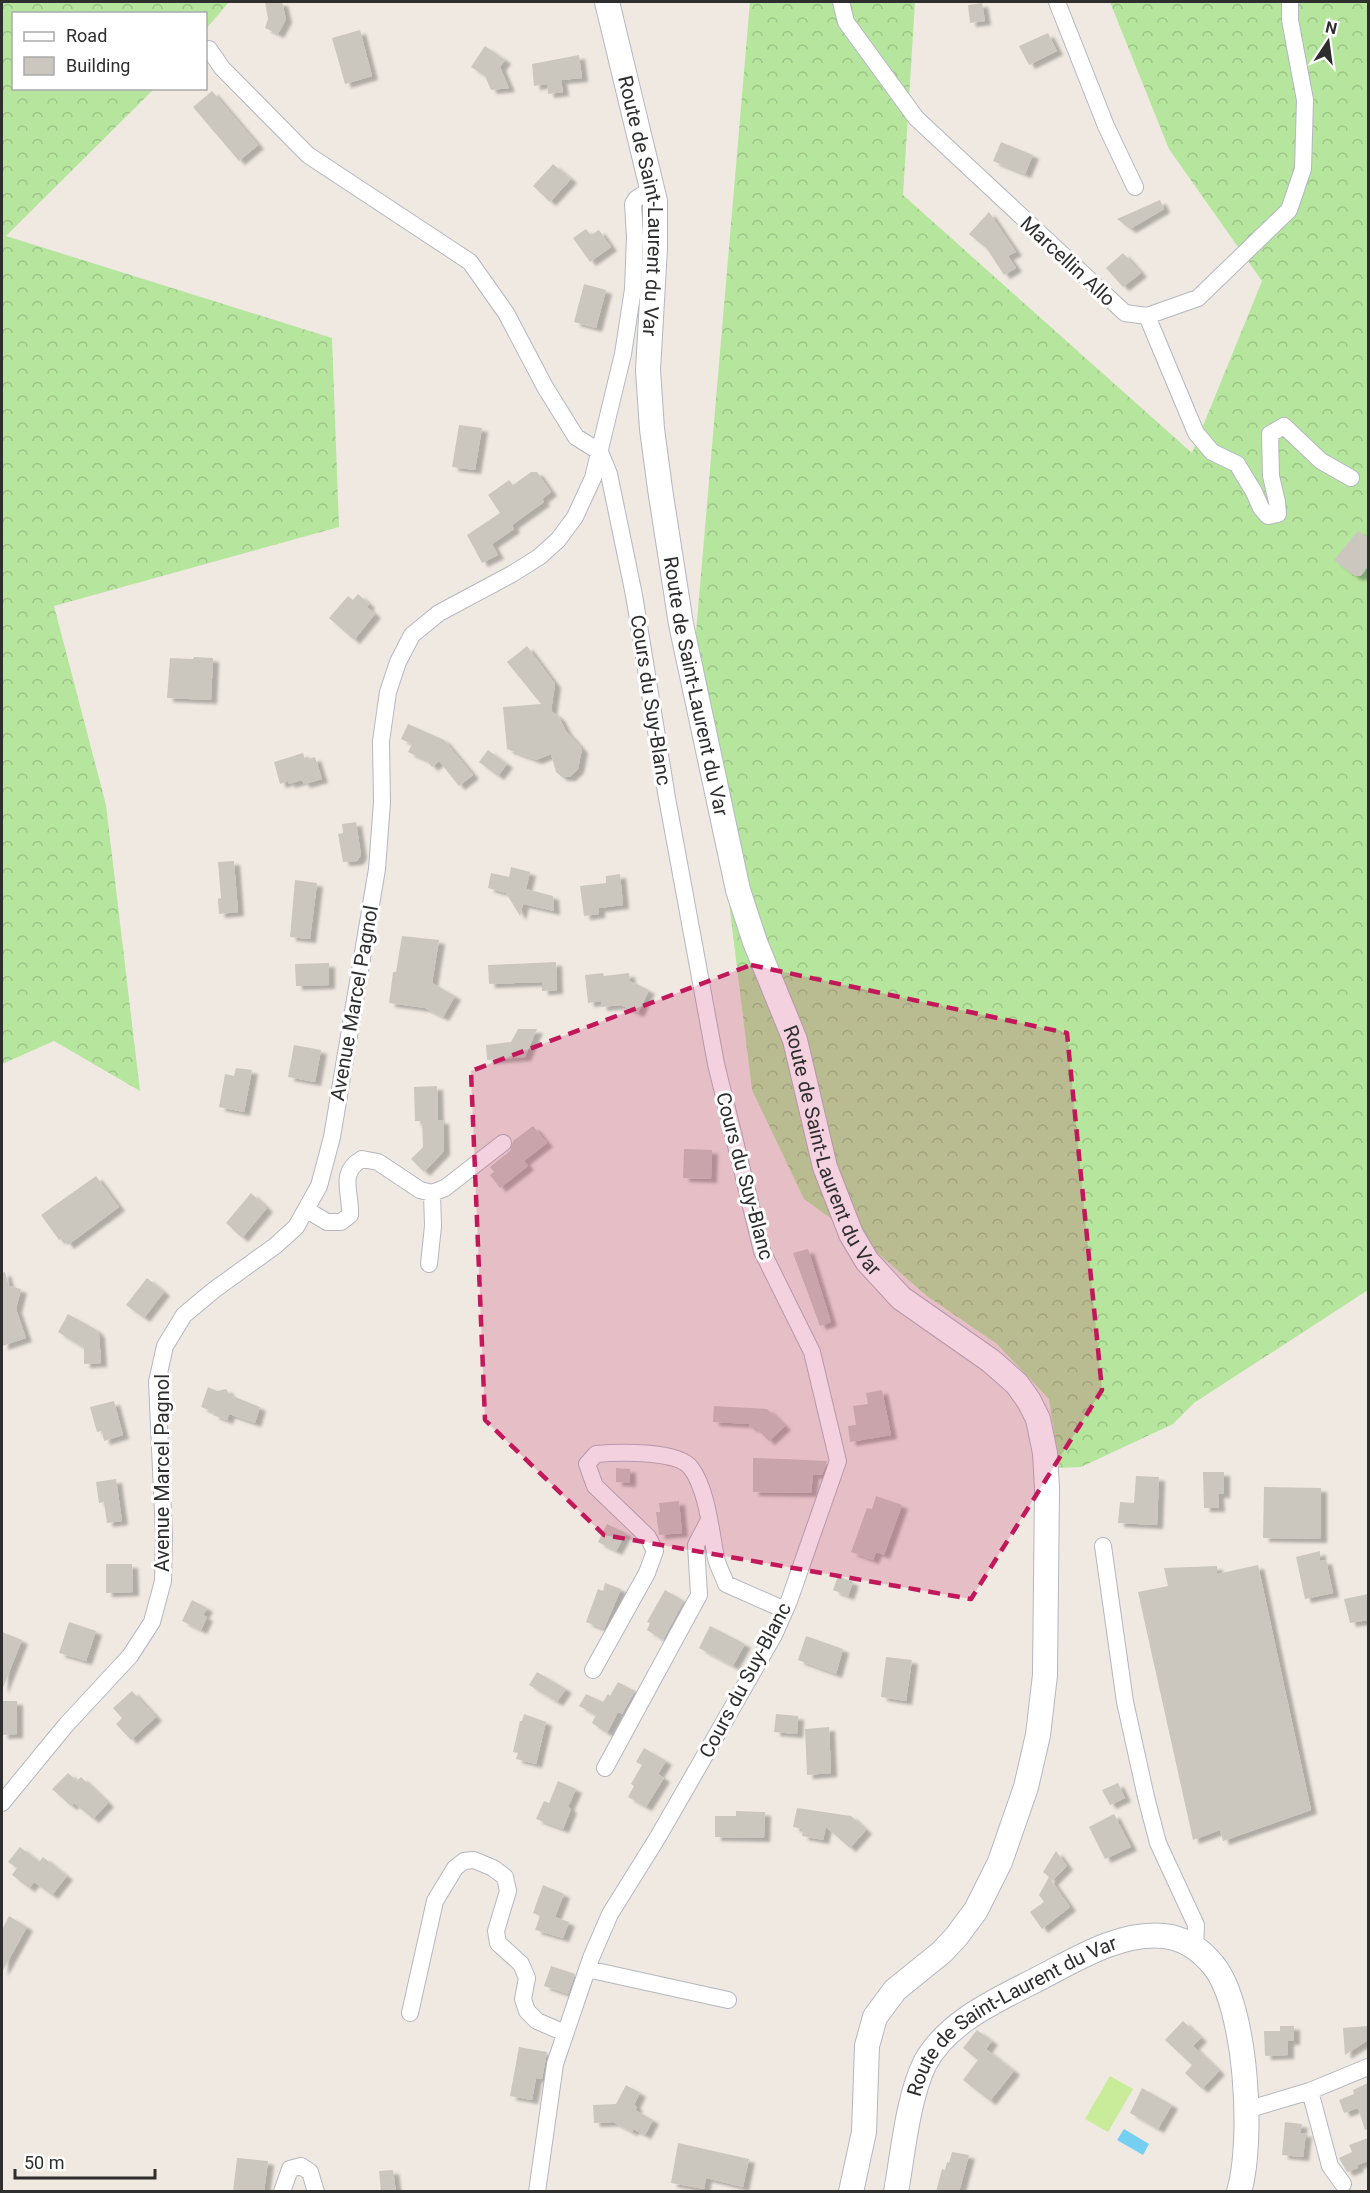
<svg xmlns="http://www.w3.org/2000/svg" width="1370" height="2193" font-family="Roboto,sans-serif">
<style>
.forest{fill:url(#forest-crowns)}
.pitch{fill:#c9ec9a}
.water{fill:#75cff0}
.building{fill:#cbc7bf;filter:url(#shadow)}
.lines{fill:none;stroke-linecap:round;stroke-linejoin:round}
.minor-casing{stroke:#b4b7c1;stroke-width:18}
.secondary-casing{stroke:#b4b7c1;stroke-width:26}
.minor{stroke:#fff;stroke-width:16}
.secondary{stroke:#fff;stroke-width:24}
.marked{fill:#c2185b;fill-opacity:0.2;stroke:#c2185b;stroke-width:4.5;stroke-dasharray:12 8;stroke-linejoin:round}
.labels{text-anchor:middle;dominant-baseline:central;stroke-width:6;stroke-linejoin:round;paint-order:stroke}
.street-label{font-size:20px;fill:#2e2e2e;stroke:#fff}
</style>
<defs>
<pattern id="forest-crowns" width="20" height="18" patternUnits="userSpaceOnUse" patternTransform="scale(1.5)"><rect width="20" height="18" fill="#b6e59e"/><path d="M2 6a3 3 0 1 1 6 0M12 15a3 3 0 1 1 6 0" fill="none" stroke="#9dc588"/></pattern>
<filter id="shadow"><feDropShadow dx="6" dy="4" stdDeviation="1.5" flood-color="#0004"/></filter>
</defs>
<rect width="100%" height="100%" fill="#efe9e1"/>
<path class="forest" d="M2 2H229L206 29V14H14V88L154 89 6 236 332 338 339 527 54 606 106 805 140 1091 54 1041 2 1064Z
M750 2H915L903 195 1192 453 1262 281 1169 149 1110 2H1368V1290L1194 1403 1173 1424 1081 1467 1059 1468 1049 1399 997 1344 927 1296 872 1248 804 1199 752 1090 696 633Z"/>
<path class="pitch" d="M1110 2076 1133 2089 1108 2132 1085 2119Z"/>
<path class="water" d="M1124 2129 1149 2144 1143 2155 1117 2140Z"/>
<path class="building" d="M265 2H282L286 19 278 34 265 28 268 19Z
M982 3 985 21 970 23 968 5Z
M360 30 372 76 345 84 332 38Z
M1048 33 1057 51 1029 65 1019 46Z
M485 46 505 60 500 67 509 88 491 90 485 76 471 67Z
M579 55 582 78 561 80 563 92 548 94 547 84 534 86 532 64Z
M212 91 258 145 239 161 193 107Z
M1001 142 1033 155 1025 174 993 161Z
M553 164 571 179 550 202 533 186Z
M1160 200 1164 209 1130 229 1117 219Z
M989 212 1016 252 1008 256 1016 268 1004 275 987 249 969 234Z
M586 229 591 235 599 230 611 247 590 262 573 238Z
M1123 253 1141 273 1123 287 1106 268Z
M584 284 606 290 596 328 574 322Z
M459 425 482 428 475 470 452 467Z
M531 472H537L551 492 542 499 544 502 512 525 514 529 492 544 498 555 482 563 467 535 500 513 488 495 509 480 513 485Z
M1358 531 1368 538V566L1361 576H1355L1334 560Z
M358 594 369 604 367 607 375 614 354 640 329 618 348 596 353 600Z
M527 646 555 684 551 711 559 717 566 731 582 749 578 769 570 777H562L556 772 551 754 536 760 507 749 503 707 541 704 507 662Z
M194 657 213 658 211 700 167 698 170 658 193 659Z
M408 724 444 740 473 775 459 786 439 761 432 767 426 760 408 752 412 744 401 739Z
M488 750 507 764 498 776 479 762Z
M303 753 305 760 315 757 322 779 304 784 302 780 289 784 288 781 280 784 274 762Z
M356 822 361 855 357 861 343 862 338 834 343 833 342 824Z
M234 861 238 912 219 914 218 899 221 898 218 862Z
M511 867 530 872 526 889 553 896 554 911 523 904 520 916 506 893 488 888 491 873 509 877Z
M620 874 623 905 599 908V914L584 916 580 886 606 883V876Z
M295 880 317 883 310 939 290 937Z
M402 936 439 940 432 983 455 996 443 1017 425 1008 389 1003 393 972H396Z
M556 962 557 990 542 991V982L489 984 488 965Z
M329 963V985L296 986 295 964Z
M603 973 604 976 629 973 630 981 649 990 638 1013 621 1005 601 1007V1001L588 1003 585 975Z
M518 1029H537L525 1057 487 1060 486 1045 511 1042Z
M294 1045 321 1050 315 1082 288 1077Z
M236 1068 252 1070 244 1112 219 1107 225 1074 234 1076Z
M437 1086 438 1120H443L444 1151 424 1172 411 1159 423 1147 422 1121H415L414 1087Z
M533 1126 547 1143 524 1161 528 1166 500 1188 490 1175 494 1172 490 1167 510 1151 513 1141Z
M684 1149 712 1150 711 1179 683 1178Z
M96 1176 119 1207 68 1245 63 1238 59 1240 41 1215Z
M251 1193 267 1208 242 1238 226 1223Z
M808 1249 831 1322 820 1326 793 1253Z
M5 1272 9 1286 21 1289 16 1309 26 1338 2 1346V1273Z
M147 1278 164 1292 144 1318 126 1305Z
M68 1314 95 1329 99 1334 101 1363 84 1364V1348L58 1332Z
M208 1387 217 1391 226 1389 230 1395 260 1407 255 1423 229 1414 227 1420 213 1415 214 1412 201 1407Z
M882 1390 891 1435 850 1442 848 1426 856 1425 853 1406 868 1404 866 1393Z
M114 1401 123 1435 104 1441 102 1431 97 1432 90 1407Z
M714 1406 767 1409 785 1426 769 1441 756 1428 749 1427V1424L713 1422Z
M753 1458 784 1459 827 1461 822 1475H813L811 1493 753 1492Z
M616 1468 630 1469V1483L616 1482Z
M1203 1472H1224V1494H1218L1219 1508H1204Z
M1136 1476 1159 1477 1157 1525 1118 1523 1120 1502 1134 1503Z
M116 1479 122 1521 107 1523 104 1502 99 1503 96 1482Z
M1264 1487 1321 1488V1539L1263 1538Z
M876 1496 902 1505 884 1555 876 1552 873 1560 851 1552 867 1508 872 1509Z
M679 1501 682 1533 659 1535 656 1512H660L659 1503Z
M607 1524 626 1533 616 1551 598 1542Z
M1320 1551V1561L1326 1560 1333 1593 1305 1599 1296 1557Z
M106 1564H132L133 1592 106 1593Z
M1258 1565 1311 1810 1223 1841 1220 1830 1193 1840 1138 1592 1168 1586 1164 1568 1217 1566V1574Z
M838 1576 853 1582 848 1596 833 1590Z
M605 1583 621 1589 604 1629 586 1622 598 1589 603 1591Z
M665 1590 684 1601 663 1640 647 1630 650 1623 647 1622Z
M1368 1594V1620L1350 1623 1344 1599Z
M192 1600 207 1608 203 1615 207 1617 201 1630 182 1621Z
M69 1622 96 1631 86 1661 59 1653Z
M710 1626 745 1644 733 1666 699 1648Z
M2 1632 22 1640 2 1690Z
M806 1636 843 1649 836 1674 798 1660Z
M886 1657 912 1660 906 1701 881 1697Z
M537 1672 566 1689 557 1702 529 1685Z
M618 1682 635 1691 622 1714 618 1712 607 1733 592 1723 596 1715 579 1706 586 1694 603 1702 608 1694 610 1696Z
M132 1691 156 1717 131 1740 116 1724 122 1718 113 1708Z
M2 1701H17V1734L2 1735Z
M524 1714 546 1722 536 1764 516 1759 518 1753 513 1752 520 1721H522Z
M776 1714 798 1716 797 1734 774 1732Z
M829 1727 831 1773 807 1775 805 1729Z
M644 1748 666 1761 658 1774 664 1778 646 1807 628 1797 634 1786 631 1784 642 1765 636 1762Z
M68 1773 77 1781 81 1777 108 1803 93 1819 74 1803 71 1806 52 1789Z
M558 1781 576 1789 568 1807 571 1809 563 1829 536 1819 544 1801 549 1803Z
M1118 1783 1125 1798 1110 1805 1102 1790Z
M797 1808 851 1816 866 1830 850 1848 826 1827 823 1840 802 1836 803 1829 793 1827Z
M736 1811 765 1812 764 1838 715 1837V1816H736Z
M1114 1814 1131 1847 1105 1859 1089 1827Z
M20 1847 39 1862 43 1857 67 1876 52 1895 34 1882 29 1888 12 1875 17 1868 8 1862Z
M1056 1851 1067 1866 1052 1881 1049 1877 1070 1907 1042 1929 1030 1912 1044 1902 1039 1895 1049 1877 1043 1872Z
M543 1885 564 1894 555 1917 569 1922 563 1938 535 1930 540 1916 533 1913Z
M9 1916 27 1927 2 1972V1930Z
M551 1966 575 1974 568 1994 544 1986Z
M1183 2021 1201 2038 1193 2046 1219 2071 1202 2089 1185 2073 1192 2065 1165 2040Z
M1280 2026H1294V2041H1288V2055L1265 2056 1264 2031H1280Z
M1368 2026V2040L1345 2055 1343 2028Z
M977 2030 992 2041 978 2060 963 2048Z
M519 2047 547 2052 542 2079 536 2078 532 2100 510 2096Z
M986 2049 1014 2071 990 2101 963 2080Z
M1368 2083V2129L1365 2130 1358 2108 1344 2113 1339 2100 1354 2094 1353 2090Z
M626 2085 640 2093 634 2105 637 2107 635 2110 653 2120 645 2135 633 2129 632 2132 613 2122 594 2123 593 2105 616 2104Z
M1142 2088 1172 2105 1158 2129 1130 2113Z
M1285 2122 1302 2124 1300 2133H1306L1303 2157 1282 2155Z
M1368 2138V2161L1357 2165 1358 2168 1347 2172 1339 2158 1352 2152 1349 2145Z
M678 2143 749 2159 743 2187 706 2178 704 2189 671 2183Z
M952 2152 969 2155 959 2192H936L942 2169 945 2170 947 2162 949 2163Z
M237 2158 268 2161 264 2192H233Z
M393 2170 396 2192H381L379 2171Z"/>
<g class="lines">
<g class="minor-casing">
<path id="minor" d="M841 2 846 22 916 118 1125 313 1147 316 1198 298 1289 210 1303 169 1305 100 1290 20V2
M1057 2 1106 126 1135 187
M209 49 222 68 308 155 470 262 506 313 545 387 576 437 600 452 609 474 634 595 667 798 716 1064 762 1251 812 1352 838 1461 789 1601 774 1635 658 1837 610 1914 591 1958 555 2064 537 2192
M1147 316 1196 433 1212 452 1237 464 1254 492 1261 508 1268 516 1278 514 1277 502 1271 476 1270 434 1284 426 1321 461 1351 478
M307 1210 327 1222H341L350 1215C351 1191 338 1173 362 1159L378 1162 420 1190 432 1193 445 1188 503 1143
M429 1264 433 1226 432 1193
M1103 1546 1125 1702 1146 1797 1158 1843 1196 1925 1195 1948
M593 1670 647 1573 655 1551 648 1537 595 1486 587 1464 596 1454C617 1452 678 1450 691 1468 707 1489 711 1532 716 1558 718 1567 723 1575 726 1584L785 1610
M605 1768 699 1595 696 1545 709 1520
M2 1803 66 1725 130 1656 152 1622 163 1581 164 1535 157 1382 165 1346 184 1315 214 1290 275 1246 296 1227 319 1186 332 1137 377 869 382 802 381 741 388 692 398 662 412 635 439 613 512 574 539 557 558 540 575 517 593 478 623 354 633 289 635 237 633 204 636 199 653 188
M587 1969 728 2000
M410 2013 435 1901 455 1868 464 1861 474 1860 493 1868 505 1877 508 1891 496 1931 498 1943 521 1964 527 1978 523 1999 527 2011 537 2021 565 2033
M1310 2091 1330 2166 1343 2184
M1246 2110 1310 2091 1368 2067
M282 2192 290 2169 301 2166 310 2172 316 2192"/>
</g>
<g class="secondary-casing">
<g id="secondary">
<path id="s1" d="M607 2 655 201V248L648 370 652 429 660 489 681 624 738 890 755 942 795 1040 825 1167 851 1234 867 1261 901 1298 991 1361 1017 1384 1029 1401 1038 1419 1045 1453 1047 1488 1045 1675 1038 1735 1026 1787 1000 1862 976 1910 956 1937 942 1952 895 1990 875 2017 867 2046 864 2132 851 2192"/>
<path id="s2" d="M896 2192C903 2153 908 2097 925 2063 946 2024 991 2003 1028 1984 1069 1964 1117 1931 1164 1936 1184 1938 1201 1950 1214 1966 1247 2008 1254 2141 1239 2192"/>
</g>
</g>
<use href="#minor" class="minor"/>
<use href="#secondary" class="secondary"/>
</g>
<path class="marked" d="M751 965 1067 1033 1102 1390 971 1599 604 1535 485 1420 471 1071Z"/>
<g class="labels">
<g class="street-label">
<text stroke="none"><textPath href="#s1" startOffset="208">Route de Saint-Laurent du Var</textPath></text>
<text transform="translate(1068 261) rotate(43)">Marcellin Allo</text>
<text stroke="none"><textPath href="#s1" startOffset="694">Route de Saint-Laurent du Var</textPath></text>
<text transform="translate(651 700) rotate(81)">Cours du Suy-Blanc</text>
<text transform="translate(354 1003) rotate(-80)">Avenue Marcel Pagnol</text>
<text stroke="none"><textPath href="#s1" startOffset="1180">Route de Saint-Laurent du Var</textPath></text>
<text transform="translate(745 1176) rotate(75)">Cours du Suy-Blanc</text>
<text transform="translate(162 1473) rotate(-90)">Avenue Marcel Pagnol</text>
<text transform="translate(745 1680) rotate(-62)">Cours du Suy-Blanc</text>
<text stroke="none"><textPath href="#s2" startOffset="230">Route de Saint-Laurent du Var</textPath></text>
</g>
</g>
<rect width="1370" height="2193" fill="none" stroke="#2e2e2e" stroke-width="6"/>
<rect x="12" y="12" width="195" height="78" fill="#ffffff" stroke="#ababab" stroke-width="1.5"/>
<rect x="24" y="32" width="30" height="9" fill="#ffffff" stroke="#ababab" stroke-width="1.5"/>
<text x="66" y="42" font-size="18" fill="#2e2e2e">Road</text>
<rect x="24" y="57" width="30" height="18" fill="#cbc7bf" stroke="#ababab" stroke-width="1.5"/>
<text x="66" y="72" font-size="18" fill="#2e2e2e">Building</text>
<g transform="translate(1328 42) rotate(13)" stroke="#ffffff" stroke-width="4.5" paint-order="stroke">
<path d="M0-4.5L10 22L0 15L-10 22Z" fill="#2e2e2e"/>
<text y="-9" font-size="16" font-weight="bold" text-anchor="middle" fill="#2e2e2e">N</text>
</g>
<path d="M15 2169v9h140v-9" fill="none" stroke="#2e2e2e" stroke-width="3"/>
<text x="24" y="2169" font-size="18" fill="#2e2e2e" stroke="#ffffff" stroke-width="4.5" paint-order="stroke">50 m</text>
</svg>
